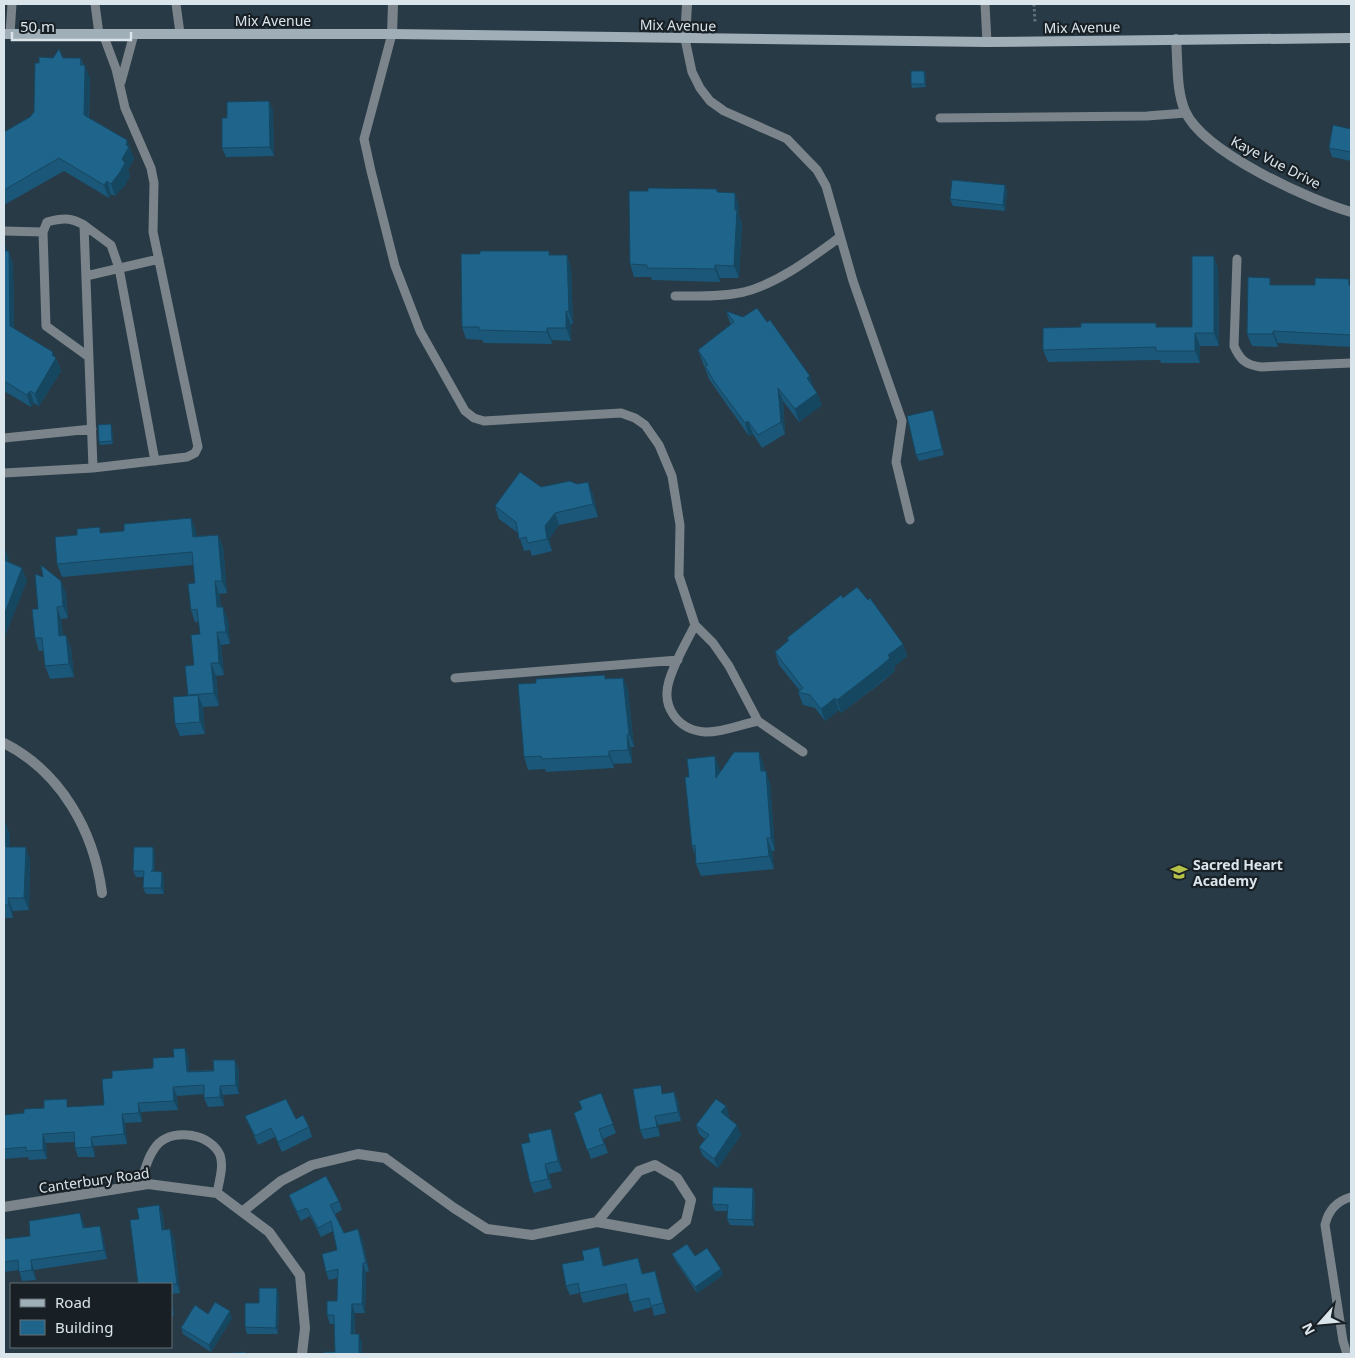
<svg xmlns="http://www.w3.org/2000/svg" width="1355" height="1358" font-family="'Noto Sans',sans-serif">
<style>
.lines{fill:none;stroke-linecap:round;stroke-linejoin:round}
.path{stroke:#61717b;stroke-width:3;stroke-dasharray:2.5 2.5;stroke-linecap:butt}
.lane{stroke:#7a848a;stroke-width:9}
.street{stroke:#7a848a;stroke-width:10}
.secondary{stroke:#a0aeb8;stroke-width:10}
.wall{fill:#1b5778}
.shaded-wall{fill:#164761}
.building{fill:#1f658b;stroke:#164761}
.labels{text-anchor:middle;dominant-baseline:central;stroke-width:4.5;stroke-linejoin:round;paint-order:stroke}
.street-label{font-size:14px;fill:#d9e4eb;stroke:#182025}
.poi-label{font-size:14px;font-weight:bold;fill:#d9e4eb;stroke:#182025;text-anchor:start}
</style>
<rect width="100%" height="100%" fill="#283a46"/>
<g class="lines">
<path class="path" d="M1034 4 1035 22"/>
<path class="lane" d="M95 4 99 34
M176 4 180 33
M985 4 987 42
M10 34 12 4
M392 34 364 139 371 171 395 266 420 331 465 411 474 418 484 421 621 413 635 418 645 425 659 445 672 476 680 525 679 576 695 625 713 643 729 666 758 721 803 752
M685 39 692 72 700 88 710 101 724 111 787 139 817 170 826 186 853 281 902 421 896 462 910 520
M121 82 134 34
M940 118 1147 116 1186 113
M84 225 111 245 119 268 155 461
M4 231 43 232
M1237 259 1234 346C1240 360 1246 365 1261 367L1351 363
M86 276 159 259
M675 296C697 296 721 297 744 292 779 283 811 258 840 237
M89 357 46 326 43 232 47 222C62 218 70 217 84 225L93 468
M4 438 92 429
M4 473 93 468 187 457 195 453 198 447 153 232 154 183 151 168 125 108 116 69 103 34
M695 625C686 643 675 661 669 681 661 707 678 730 705 732 721 733 742 724 758 721
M455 678 678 660
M140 1185C145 1170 148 1154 159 1143 175 1128 211 1134 220 1155 224 1167 219 1181 217 1193
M1347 1354 1343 1341 1325 1225C1328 1211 1337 1201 1351 1197"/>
<path class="street" d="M392 34 393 4
M685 39 687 4
M1176 39C1178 62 1176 90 1185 111 1203 152 1309 200 1351 212
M4 743C61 772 94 831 102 893
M4 1207 148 1184 217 1193 269 1232 300 1275 305 1328 302 1354
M242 1212 281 1181 312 1165 358 1154 385 1158 454 1208 487 1229 532 1235 597 1222 669 1235 686 1221 691 1200 677 1178 655 1165 639 1171 597 1222"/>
<path class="secondary" d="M4 34H392L987 42 1351 38"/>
</g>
<path class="wall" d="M63 58H81L83 65 90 78 89 118 127 140 134 159 128 170 130 176 125 185 115 196 111 194 109 198 64 171 4 205V132L30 117 34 112Z
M924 71 926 74V87L912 88 911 84Z
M269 101 273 111 274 156 226 157 222 148Z
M1351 129V161L1332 157 1329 148Z
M1005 185 1007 191 1005 211 953 206 950 199Z
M718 192 739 205V216L742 223 739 278H720V282L652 280 651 277H634L630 264Z
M4 244 7 251H9L13 264 14 329 56 358 61 371 39 406 34 403 31 407 4 391Z
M550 255H567L571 268 573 324H571V341L552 340V344L484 343 482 340 466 339 462 327Z
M1218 268 1219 346H1200V363H1161L1160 360 1048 362 1043 350 1158 327H1192Z
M1273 285H1351V347L1278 343V347L1252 346 1247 334Z
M726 311 814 388 817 393 822 405 799 422 783 401 785 434 762 448 753 434 749 436 720 395 709 379 698 350 731 325Z
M933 410 935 417 944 455 919 461 916 455Z
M112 427 113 444 100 445 99 442Z
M541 487 593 494 598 517 559 525 549 539 552 551 532 556 530 550 524 551 518 533 499 519 495 506Z
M191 518 196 531V536L218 535 223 547 227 593 219 594 221 607 228 620 230 644 221 645 224 675 216 676 219 706 203 707 205 734 180 736 175 724 188 696 200 634 199 622H195L191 610 195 583 193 565 62 577 57 564 102 533 124 531Z
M43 577 61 581 66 594 68 618 61 619 63 636 66 635 71 648 74 677 50 679 45 666 44 651H39L35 638Z
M843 598 903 644 907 656 894 667 895 671 882 682 841 713 839 710 825 721 815 708 803 705 798 692 800 691 779 665 775 652 788 641 787 638Z
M606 678H623L628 690 634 747H631L632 763 613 764 614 768 546 772 545 769 528 770 524 757Z
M764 765V771L770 783 775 851H772L774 869 701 876 696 864V857L692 846 689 777 720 769V772Z
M4 822H5L10 835V847L30 859 29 910 13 911V918H4Z
M155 854V871L164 878V894H146L143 888V877H136L133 871Z
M189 1058V1071L239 1069V1094L223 1095 224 1106 208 1107 204 1098V1094L177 1096 178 1110 141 1112 142 1122 125 1123 127 1144 94 1146 95 1157H78L75 1148V1142L46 1143 47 1159 29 1160 28 1157 4 1159V1115L24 1113 70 1107 104 1105 112 1078Z
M674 1092 678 1101 681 1121 658 1125 660 1136 644 1139 640 1130 664 1093Z
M601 1093 616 1133 603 1139 608 1153 591 1159 574 1113 582 1109Z
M726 1106 729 1116 728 1118 741 1135 718 1168 703 1156 699 1147 705 1139 699 1134 696 1125Z
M245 1116 296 1119 309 1127 312 1137 282 1152 275 1137 258 1145 249 1125Z
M551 1129 554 1138 562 1171 549 1174 552 1188 534 1193 530 1183V1142Z
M753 1188 755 1195 754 1226 730 1225 727 1219 728 1211H715L712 1204Z
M289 1195 339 1201 342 1210 335 1214 344 1233 362 1238 369 1271 366 1272 365 1313H355V1334L362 1342V1354H324L335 1352 334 1324H330L327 1315 337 1301V1278L329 1280 326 1272 337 1250 333 1231 321 1237 310 1216 301 1221 292 1204Z
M159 1205 163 1215 164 1229 174 1238 180 1293 172 1294 174 1316H171V1284L139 1219Z
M84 1223 85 1228 103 1235 107 1259 34 1270 36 1280 22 1281 19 1270 4 1272V1239L30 1236Z
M672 1254 695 1256 723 1275 697 1293 675 1260Z
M602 1257 604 1266 638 1258 643 1274 658 1280 666 1313 654 1316 652 1307 634 1312 628 1293 583 1303 580 1293 570 1295 566 1286Z
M279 1295 278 1334H247L245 1327Z
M208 1314 232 1318 211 1352 183 1334 181 1328Z"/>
<path class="shaded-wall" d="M85 65 90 78 88 127 84 115Z
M924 71 926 74V87L925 84Z
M269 101 273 111 274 156 270 147Z
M127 140 134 159 128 170 130 176 125 185 115 196 111 184 122 159 126 145Z
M107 181 111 194 109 198 104 185Z
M1005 185 1007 191 1005 211 1003 205Z
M735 193 739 205V216L742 223 739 278 734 266Z
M5 244 9 255V251L13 264 14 339 10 326Z
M567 255 571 268 573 324 569 312Z
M1214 256 1218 268 1219 346 1214 333Z
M715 265 720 278V282L715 269Z
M566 311 571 324V341L566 328Z
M547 328 552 340V344L547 332Z
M1273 331 1278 343V347L1273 334Z
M1195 333 1200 346V363L1195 351Z
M53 352 61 371 39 406 35 394Z
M810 376 814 388 807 378Z
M778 388 783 401 785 434 781 422Z
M30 391 34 403 31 407 27 395Z
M817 393 822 405 799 422 795 409Z
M933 410 935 417 944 455 942 449Z
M748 421 753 434 749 436 745 423Z
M111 424 112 427 113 444 112 441Z
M588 482 593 494 598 517 593 504Z
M555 513 559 525 549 539 552 551 547 539 545 526Z
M191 518 196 531 198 549 193 537Z
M218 535 223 547 227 593 222 581Z
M4 546 9 559 4 571Z
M22 568 27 581 4 639V615Z
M61 581 66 594 68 618 63 606Z
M215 581 219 594 222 620 217 607Z
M57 607 61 619 64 649 59 636Z
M223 607 228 620 230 644 226 632Z
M217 632 221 645 224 675 219 663Z
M66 635 71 648 74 677 69 664Z
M903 644 907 656 894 667 895 671 841 713 837 700 888 655Z
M211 663 216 676 219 706 214 693Z
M623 678 628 690 634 747 629 734Z
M198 695 203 707 205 734 200 722Z
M835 698 839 710 825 721 821 709Z
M627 735 631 747 632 763 628 750Z
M609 751 613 764 614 768 609 756Z
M759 752 764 765 766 784 761 771Z
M715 756 720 769V791L716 778Z
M766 771 770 783 775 851 771 838Z
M5 822 10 835V860L6 847Z
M767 838 772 851 774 869 769 856Z
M26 847 30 859 29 910 24 898Z
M153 847 155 854V878L153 871Z
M162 872 164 878V894L161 888Z
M8 898 13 911V918L9 905Z
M185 1048 189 1058 190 1081 187 1072Z
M235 1060 239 1069V1094L236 1085Z
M220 1086 223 1095 224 1106 220 1097Z
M173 1087 177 1096 178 1110 174 1101Z
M674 1092 678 1101 681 1121 678 1112Z
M138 1103 141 1112 142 1122 139 1113Z
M726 1106 729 1116 724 1122 721 1112Z
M122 1114 125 1123 127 1144 124 1134Z
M655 1116 658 1125 660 1136 657 1127Z
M737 1125 741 1135 718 1168 714 1159Z
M551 1129 554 1138 562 1171 558 1161Z
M43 1134 46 1143 47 1159 43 1150Z
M91 1137 94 1146 95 1157 92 1147Z
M545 1164 549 1174 552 1188 548 1179Z
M753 1188 755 1195 754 1226 752 1220Z
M159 1205 163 1215 166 1239 162 1230Z
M80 1213 84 1223 86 1238 83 1228Z
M100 1226 103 1235 107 1259 104 1250Z
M170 1229 174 1238 180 1293 177 1284Z
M358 1229 362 1238 369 1271 366 1263Z
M599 1247 602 1257 606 1276 603 1266Z
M31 1260 34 1270 36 1280 32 1270Z
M363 1263 366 1272 365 1313 362 1304Z
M721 1269 723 1275 697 1293 695 1287Z
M655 1271 658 1280 666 1313 663 1303Z
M277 1288 279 1295 278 1334 276 1328Z
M171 1292 172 1294 174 1316 171 1308Z
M352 1304 355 1313 354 1342 351 1334Z
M230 1311 232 1318 211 1352 209 1345Z
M359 1334 362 1342V1354H359Z"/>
<path class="building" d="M59 49 63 58H81L80 65H85L84 115 127 140 126 145 129 147 122 159 125 163 120 172 111 184 107 181 104 185 59 158 4 190V132L30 117 34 112 35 63H39V57L53 58Z
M911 71H924L925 84H911Z
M269 101 270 147 222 148V118H227V102Z
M1333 125 1351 129V152L1329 148Z
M952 180 1005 185 1003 205 950 199Z
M648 188 717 189V192L735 193V210H737L734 266 715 265V269L647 268V265L630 264 629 191H648Z
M4 244H5V251H9L10 326 53 352 52 355 56 358 35 394 30 391 27 395 4 381Z
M480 251H549V255H567L569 312 566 311V328H547V332L479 330V327H462L461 254H480Z
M1192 256H1214V333H1195V351H1156V347L1043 350V328L1081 327V323H1156V327H1192Z
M1248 277 1270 278V285H1315V278L1349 279V285H1351V335L1273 331V334H1247Z
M757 308 767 322 770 320 810 376 807 378 817 393 795 409 778 388 781 422 758 435 748 421 745 423 715 383 705 366 708 365 698 350 734 322 726 311 743 317Z
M933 410 942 449 916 455 907 416Z
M111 424 112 441 99 442 98 425Z
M520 472 541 487 570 481 577 484 588 482 593 504 555 513 545 526 547 539 528 543 526 537 519 539 516 522 495 506Z
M191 518 193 537 218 535 222 581H215L217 607H223L226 632H217L219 663H211L214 693 188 695 185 666 194 665 191 635 200 634 197 609 191 610 188 584 195 583 192 552 57 564 55 537 77 535V529L100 527V533L124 531V524Z
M4 560 22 568 4 615Z
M41 565 61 581 63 606 57 607 59 636 66 635 69 664 45 666 42 638H35L32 609H38L35 574 43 577Z
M857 587 868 600 870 598 903 644 888 655 890 658 877 669 837 700 835 698 821 709 810 695 798 692 803 688 775 652 789 640 787 638 841 595 843 598Z
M605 675V679L623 678 629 734 627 735 628 750 609 751V756L542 759 541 756 524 757 518 684 536 683V679Z
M198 695 200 722 175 724 173 697Z
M734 752H759L761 771H766L771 838H767L769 856 696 864 695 845 692 846 685 777H689L687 759 715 756 716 778Z
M4 822H5L6 847H26L24 898H8L9 905H4Z
M134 847H153V871H151L162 872 161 888H143L144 871H133Z
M185 1048 187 1072 214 1071 213 1060H235L236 1085 220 1086V1097L204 1098V1085L173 1087 174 1101 138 1103 139 1113 122 1114 124 1134 91 1137 92 1147 75 1148 74 1132 43 1134V1150L26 1151V1147L4 1149V1115L24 1113V1109L44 1108V1100L67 1099V1107L104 1105 102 1079 112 1078V1071L153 1068V1058L174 1057 173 1049Z
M661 1085 662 1094 674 1092 678 1112 655 1116 657 1127 640 1130 633 1089Z
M601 1093 613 1124 599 1129 604 1144 587 1150 574 1113 582 1109 579 1101Z
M286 1099 296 1119 303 1115 309 1127 278 1142 271 1128 255 1136 245 1116Z
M716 1099 726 1106 721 1112 737 1125 714 1159 699 1147 709 1135 696 1125Z
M551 1129 558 1161 545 1164 548 1179 530 1183 521 1144 530 1142 528 1134Z
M326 1176 339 1201 330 1205 344 1233 358 1229 366 1263H363L362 1304H352L351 1334H359V1354H324V1352H335L334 1315H327V1301H337L338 1269 326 1272 322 1254 337 1250 331 1221 318 1228 307 1208 297 1212 289 1195Z
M713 1187 753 1188 752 1220 727 1219 728 1205 712 1204Z
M159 1205 162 1230 170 1229 177 1284H138L130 1220 139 1219 137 1208Z
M80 1213 83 1228 100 1226 104 1250 31 1260 32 1270 19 1272 18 1260 4 1262V1239L30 1236 29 1221Z
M687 1244 695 1256 707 1248 721 1269 695 1287 672 1254Z
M599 1247 603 1266 638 1258 642 1274 655 1271 663 1303 651 1306 649 1298 630 1302 626 1284 580 1293 578 1283 566 1286 562 1264 584 1260 582 1251Z
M259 1288H277L276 1328 245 1327V1303H259Z
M215 1302 230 1311 209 1345 181 1328 195 1305 208 1314Z
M245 1352V1354H225Z"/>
<defs>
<g id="school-bare" transform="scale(1.35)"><path d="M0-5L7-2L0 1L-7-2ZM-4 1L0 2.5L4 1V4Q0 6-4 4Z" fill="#b4c24a" stroke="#182025" stroke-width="2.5" paint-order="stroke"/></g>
</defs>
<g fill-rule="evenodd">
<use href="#school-bare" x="1179" y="872"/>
</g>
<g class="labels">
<g class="street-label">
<text x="273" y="20">Mix Avenue</text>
<text transform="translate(678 25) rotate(1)">Mix Avenue</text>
<text transform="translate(1082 27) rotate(-1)">Mix Avenue</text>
<text transform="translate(1276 162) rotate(27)">Kaye Vue Drive</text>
<text transform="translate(94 1180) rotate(-8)">Canterbury Road</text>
</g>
<g class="poi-label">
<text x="1193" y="864">Sacred Heart<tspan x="1193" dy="16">Academy</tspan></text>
</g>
</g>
<rect width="1355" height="1358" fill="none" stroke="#d9e4eb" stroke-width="10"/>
<rect x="10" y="1283" width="162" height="65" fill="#182025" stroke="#656e74"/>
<rect x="20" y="1299" width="25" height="8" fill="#a0aeb8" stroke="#656e74"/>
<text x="55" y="1308" font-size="15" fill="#d9e4eb">Road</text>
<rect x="20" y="1320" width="25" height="15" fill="#1f658b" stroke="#656e74"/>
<text x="55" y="1333" font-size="15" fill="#d9e4eb">Building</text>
<g transform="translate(1320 1323) rotate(243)" stroke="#182025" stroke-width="4" paint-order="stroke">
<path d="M0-4L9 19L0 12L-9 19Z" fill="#d9e4eb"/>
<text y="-8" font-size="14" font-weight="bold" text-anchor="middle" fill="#d9e4eb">N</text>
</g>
<path d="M12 32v8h119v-8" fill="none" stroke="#d9e4eb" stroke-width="2.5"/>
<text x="20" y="32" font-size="15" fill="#d9e4eb" stroke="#182025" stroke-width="4" paint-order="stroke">50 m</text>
</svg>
